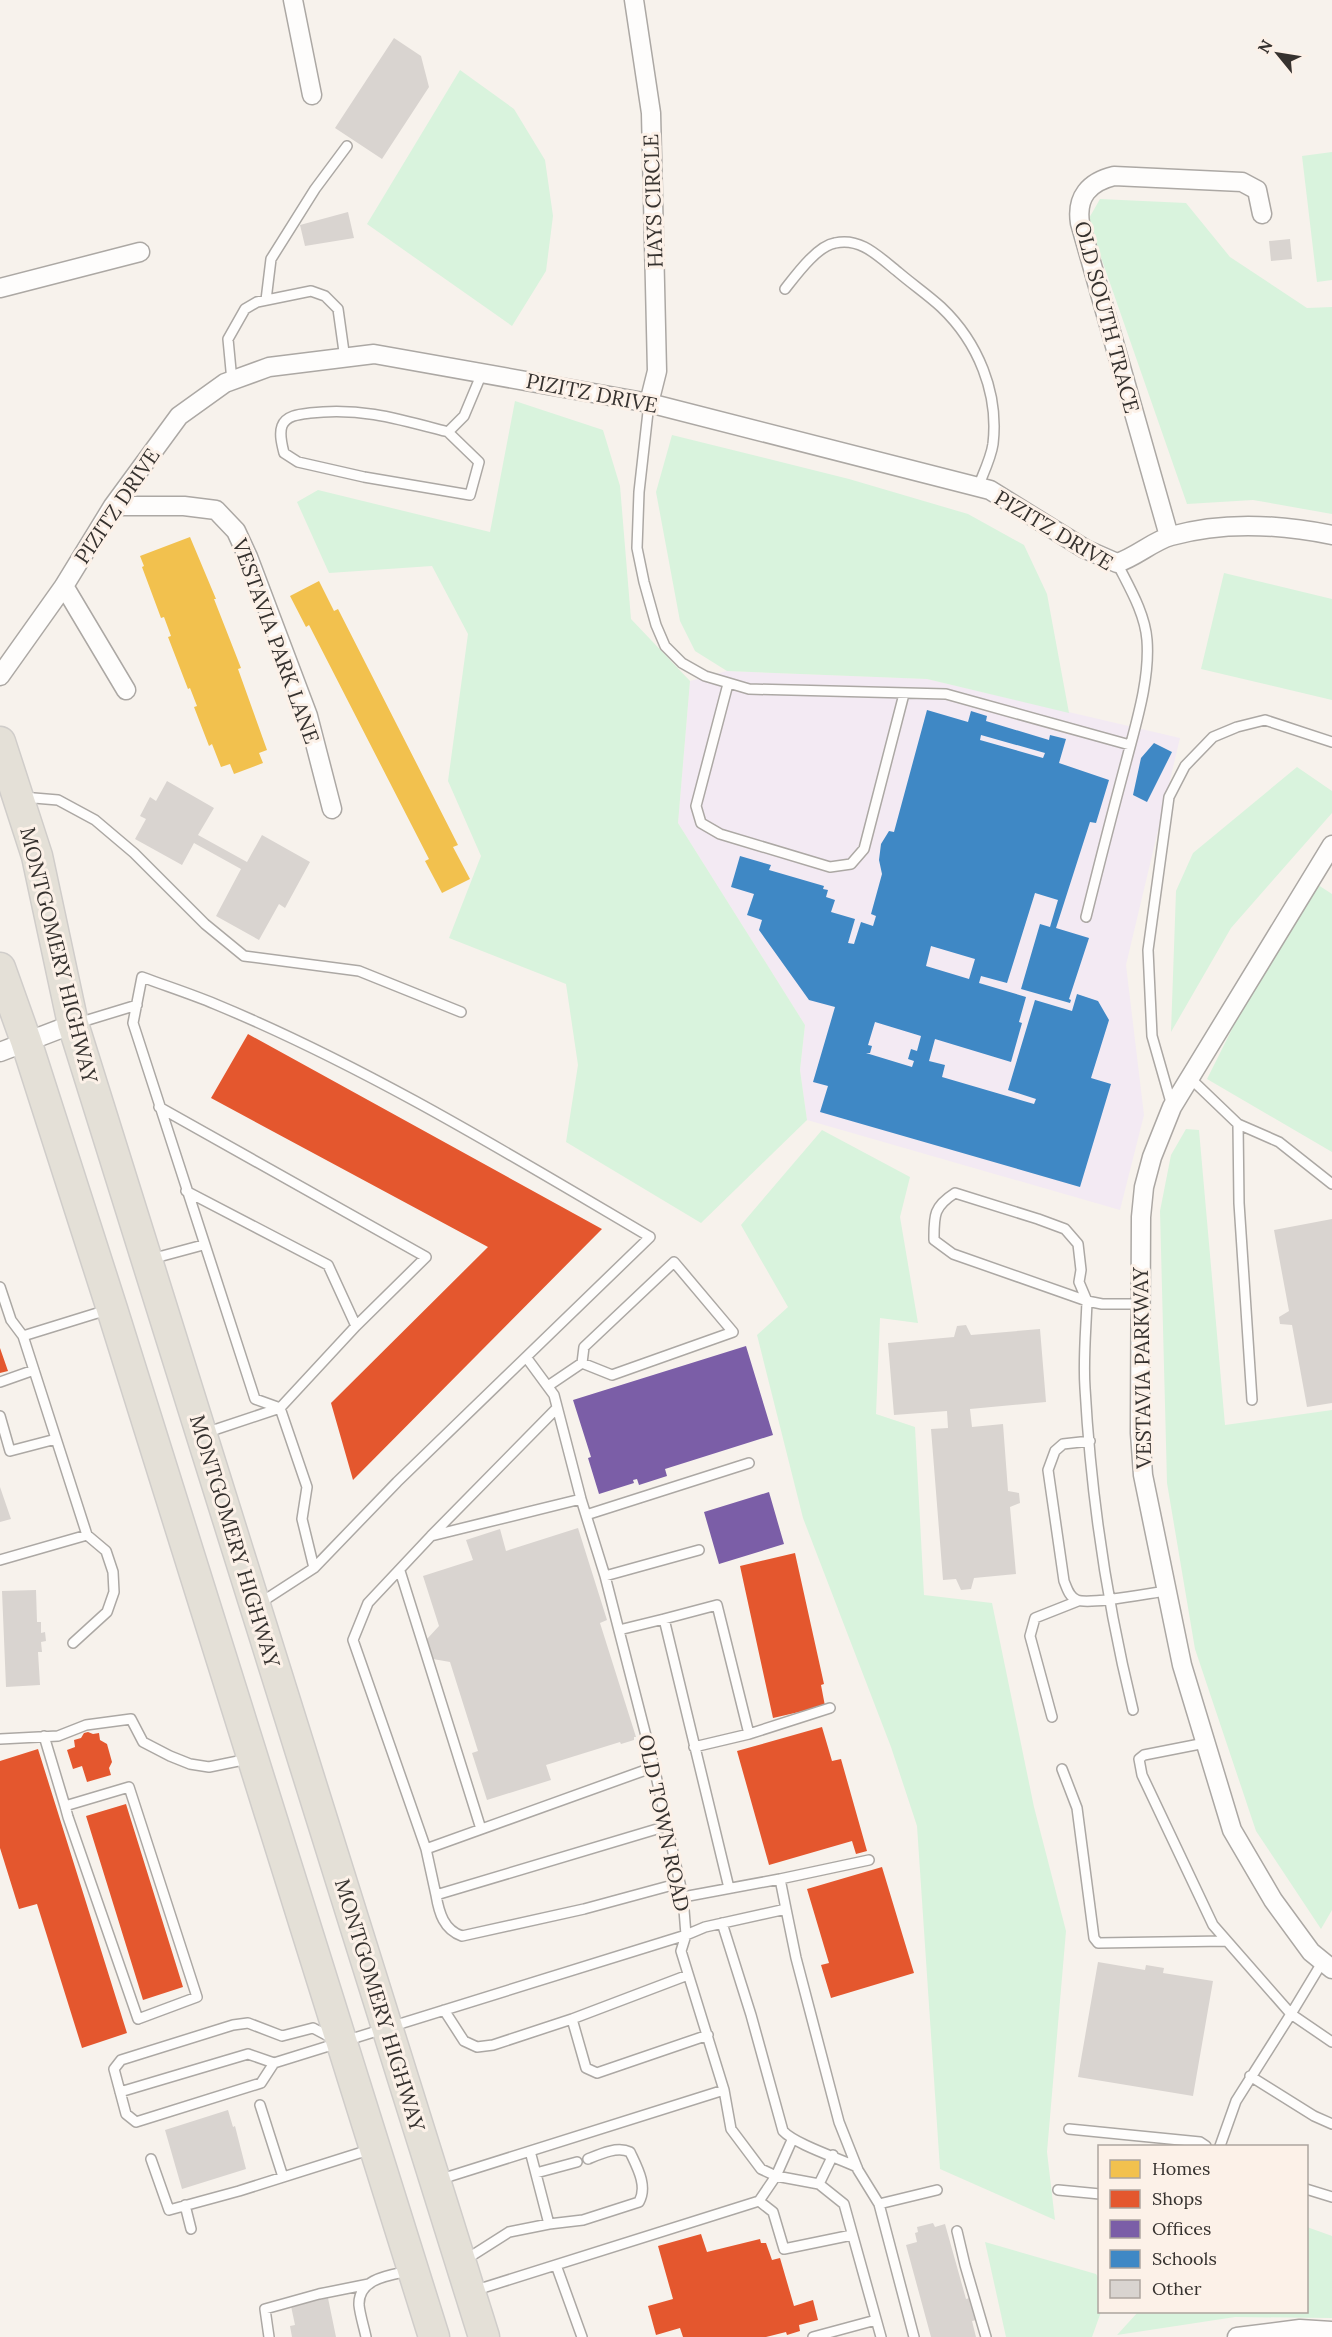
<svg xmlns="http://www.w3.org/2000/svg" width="1332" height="2337" font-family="Lora,serif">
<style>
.education{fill:#f3eaf3}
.green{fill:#d9f3dd}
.homes{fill:#f2c14e}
.shops{fill:#e4572e}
.offices{fill:#7b5ea7}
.schools{fill:#3f88c5;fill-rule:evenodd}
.building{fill:#d9d4d0}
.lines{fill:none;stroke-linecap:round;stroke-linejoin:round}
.service-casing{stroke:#aca8a4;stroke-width:12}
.minor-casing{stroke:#aca8a4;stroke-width:21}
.primary-casing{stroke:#d0cdca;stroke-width:33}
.service{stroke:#fefdfc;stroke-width:9}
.minor{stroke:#fefdfc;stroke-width:18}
.primary{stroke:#e4e0d7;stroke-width:30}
.labels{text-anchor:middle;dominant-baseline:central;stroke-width:6;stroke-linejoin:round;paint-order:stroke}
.street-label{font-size:21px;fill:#36322f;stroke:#fcf1e8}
</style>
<rect width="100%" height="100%" fill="#f7f2ec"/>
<path class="education" d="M727 671 927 679 1180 738 1126 965 1144 1115 1120 1210 807 1120 800 1070 805 1025 678 823 690 681Z"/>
<path class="green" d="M460 70 514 109 545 160 553 216 546 271 512 326 367 224Z
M1332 152V280L1317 282 1302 156Z
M1100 199 1186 203 1230 257 1307 308 1332 307V514L1253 500 1187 504 1088 220Z
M515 401 603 430 620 486 631 619 690 681 678 823 805 1025 800 1070 807 1120 701 1223 566 1142 578 1065 566 984 449 938 481 856 448 781 468 634 432 566 329 573 297 502 318 490 490 532Z
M672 435 849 479 968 514 1024 545 1047 594 1069 713 927 679 727 671 695 651 680 621 656 492Z
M1224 573 1332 599V700L1201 669Z
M1297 767 1332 791V813L1231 928 1171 1032 1176 891 1193 853Z
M1315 883 1332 894V1152L1207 1079 1245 1003Z
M1186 1129 1199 1130 1225 1425 1332 1410V1910L1321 1929 1256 1831 1195 1649 1167 1483 1160 1211 1171 1155Z
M822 1130 910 1177 900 1217 918 1323 880 1318 876 1414 915 1427 924 1595 992 1603 1034 1807 1066 1931 1047 2152 1055 2220 940 2169 917 1826 891 1747 803 1518 757 1335 788 1307 741 1225Z
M1307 2227 1332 2236V2318L1235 2317 1117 2335 1138 2312H1306Z
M985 2242 1096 2274 1099 2279 1100 2312H1101L1092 2337H1006Z"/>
<path class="homes" d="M190 537 216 599H214L241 668 238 669 267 750 259 753 263 763 234 774 230 764 221 767 212 744 209 746 194 707 197 706 190 688 188 689 168 637 171 636 164 617 161 618 142 567 144 566 140 556Z
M319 581 334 611 338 609 458 845 453 847 470 879 442 893 425 861 429 859 309 625 306 627 290 596Z"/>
<path class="shops" d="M248 1034 602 1229 353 1480 331 1403 488 1247 211 1098Z
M0 1348 8 1371 0 1373Z
M795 1553 824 1684 821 1685 825 1706 773 1718 740 1566Z
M822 1727 832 1761 841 1759 867 1851 856 1854 852 1841 769 1865 737 1751Z
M88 1732 93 1734 99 1733 100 1740 107 1744 112 1762 109 1768 111 1775 87 1782 82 1766 73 1769 67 1750 75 1747 74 1740 81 1738 84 1733Z
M38 1749 127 2033 82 2048 37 1904 19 1909 0 1848V1761Z
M126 1804 183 1987 143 2000 86 1816Z
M882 1867 914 1973 831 1998 821 1965 829 1963 807 1889Z
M701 2234 707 2252 760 2239 761 2243H766L772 2260 780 2258 794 2306 813 2300 818 2320 799 2325 800 2331 787 2335 786 2332 766 2337H683L680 2328 656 2335 648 2306 673 2299 658 2246Z"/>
<path class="offices" d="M746 1346 773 1435 665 1469 667 1476 639 1485 637 1479 633 1480 634 1483 599 1494 588 1458 591 1457 573 1400Z
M769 1492 784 1544 719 1564 704 1512Z"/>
<path class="schools" d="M927 710 968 722 971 711 987 716 986 721 1049 740 1050 735 1066 739 1059 763 1109 780 1096 823 1090 822 1056 928 1089 938 1069 999 1071 1000 1070 1003 1021 989 1040 924 1050 927 1058 900 1035 893 1007 983 981 976 979 983 1026 997 1019 1022 1022 1023 1011 1062 935 1039 929 1061 945 1065 942 1077 1034 1104 1036 1099 1008 1090 1035 1000 1072 1011 1077 994 1098 1001 1109 1020 1091 1078 1111 1084 1080 1187 820 1112 828 1086 813 1082 835 1007 809 1000 759 930 762 920 747 915 754 894 731 887 740 856 771 865 769 870 824 886 823 889 828 890 826 897 835 900 831 912 855 919 848 943 854 944 861 922 873 926 876 916 871 914 882 874 879 860 881 844 889 831 894 832ZM981 735 1045 753 1043 758 980 740ZM931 946 975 959 969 979 926 966ZM875 1022 921 1036 917 1051 911 1049 908 1059 914 1061 912 1067 866 1053H870L872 1046 868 1045Z
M1154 743 1172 752 1147 802 1133 795 1141 758Z"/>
<path class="building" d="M394 38 421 56 429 87 382 159 335 128Z
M348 212 354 238 305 246 300 225Z
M1290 239 1292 259 1271 261 1269 241Z
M167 781 214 808 198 835 247 862 262 835 310 862 285 908 279 904 259 940 216 916 241 869 194 843 182 865 135 839 146 819 140 816 150 797 156 801Z
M1332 1219V1403L1307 1407 1292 1325 1280 1324 1279 1317 1289 1311 1274 1230Z
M966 1325 971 1335 1040 1329 1046 1402 970 1409 972 1427 1003 1424 1008 1491 1019 1493 1020 1503 1010 1507 1016 1574 974 1578 971 1589 961 1590 956 1579 943 1580 931 1429 948 1428 947 1411 894 1415 888 1343 954 1337 957 1326Z
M0 1487 11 1519 0 1522Z
M578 1528 607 1620 600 1623 636 1737H634V1740L621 1744 620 1742 546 1765 551 1780 487 1800 472 1753 478 1751 450 1662 433 1659 427 1639 439 1626 423 1576 473 1560 466 1540 500 1529 506 1551Z
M36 1590 37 1622H41V1633L45 1632 46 1641 41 1642 42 1652H38L40 1685 6 1687 2 1591Z
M1098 1962 1145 1970 1146 1965 1164 1968 1163 1973 1213 1981 1193 2096 1078 2077Z
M228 2110 233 2127 235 2126 246 2169 182 2189 165 2130Z
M933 2223 935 2227 945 2224 966 2299 970 2298 977 2320 972 2321 976 2337H931L906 2245 917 2242 915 2233 918 2232 917 2227Z
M328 2298 336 2337H292L290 2326 295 2325 291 2306Z"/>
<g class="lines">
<g class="service-casing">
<path id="service" d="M785 289C796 275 817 246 835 243 861 237 879 257 898 272 912 284 928 295 941 307 978 342 999 393 993 444 991 458 983 474 978 487
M266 300 271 259 315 189 347 146
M232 381 228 339 245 309 257 302 311 291 325 296 338 309 345 359
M649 403 639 492 637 548 644 582 656 625 665 646 682 663 705 676 749 689 946 694 1130 745
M448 432 479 462 470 495 364 477 298 462 284 453C282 445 279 434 282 426 286 415 301 414 310 413 361 407 399 419 448 432L464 416 482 373
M728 684 696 806 701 823 720 834 830 867 851 864 864 849 904 694
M22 797 58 800 95 820 134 853 205 924 244 956 359 971 461 1012
M1086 917C1099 865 1112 814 1126 762 1136 723 1150 680 1147 640 1145 613 1129 587 1117 563
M78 1023 137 1005
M1190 1078 1238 1124 1239 1203 1252 1400
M1172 1106 1152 1036 1148 950 1169 797 1185 766 1213 737 1237 727 1265 720 1332 742
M159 1107 426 1257 356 1326
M1238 1124 1279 1142 1332 1184
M186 1191 328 1265 356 1326 280 1408 205 1433
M151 1259 203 1245
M0 1287 11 1320 23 1336 87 1535 106 1551 113 1572 114 1592 107 1612 73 1643
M23 1336 107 1310
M526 1357 554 1395 581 1499 605 1576 654 1767 683 1897 686 1935 681 1951 724 2090 731 2129 761 2169 776 2176 819 2184 844 2204 881 2337
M0 1382 34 1370
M548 1386 582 1363 612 1375 733 1332 674 1262 584 1347 582 1363
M557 1408 431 1536 581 1499
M0 1416 10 1451 56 1439
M1090 1441 1063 1444 1055 1451 1048 1470 1064 1581C1067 1588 1069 1597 1077 1600 1090 1605 1150 1593 1166 1591
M586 1515 749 1463
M431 1536 368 1603 353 1640 426 1849 654 1767
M0 1560 87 1535
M400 1571 481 1829
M605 1576 699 1550
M260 1603 314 1568 397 1482 650 1237C509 1154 367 1067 215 1004 191 994 166 986 142 977L133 1023 255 1399 280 1408 307 1487 302 1519 314 1568
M664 1619 717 1605 749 1734 694 1747
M619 1630 664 1619 729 1888
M1133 1710C1107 1604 1091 1496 1085 1388 1083 1359 1086 1330 1087 1301L953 1254 934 1240C934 1216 933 1207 955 1193L1038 1219 1065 1229 1078 1244 1081 1270 1079 1282 1087 1301 1102 1304H1140
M1052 1717 1030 1636 1035 1618 1078 1601
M749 1734 830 1708
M44 1736 65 1806 68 1817 138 2019 197 1997 129 1787 65 1806
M0 1739 58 1736 86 1725 131 1719 143 1742 170 1756 190 1764 209 1767 248 1759
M1205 1743 1144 1755 1139 1759 1142 1775 1213 1925 1291 2014 1236 2101 1220 2146
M1062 1769 1077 1808 1094 1938 1098 1943 1226 1941
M426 1849 436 1895 667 1826
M780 1879 869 1860
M436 1895C439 1913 444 1930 462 1936L584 1909 680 1883
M683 1897 780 1879 786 1909
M722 1923 751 2015 783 2131C795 2144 838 2158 857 2167
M1323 1961 1291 2014 1332 2042
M444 2010 464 2041 477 2047 493 2045 572 2019 688 1975
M572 2019 586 2068 597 2073 708 2035
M274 2063 261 2083 136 2122 126 2114 114 2069 121 2060 233 2025 248 2023 282 2036 313 2028 332 2038
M1250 2076 1314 2116 1332 2124
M120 2092 248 2054 274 2063 686 1935 705 1927 786 1909 796 1958 839 2122 858 2170 879 2204
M260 2105 283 2177
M1069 2129 1200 2142 1206 2146
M151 2159 169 2210 239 2191 372 2149
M536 2173 577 2162
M438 2180 724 2090
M819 2184 833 2155
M1306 2189 1332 2197
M1058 2190 1100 2194
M759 2201 773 2212 784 2249 852 2235
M185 2205 191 2229
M549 2224 583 2220 639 2202C648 2186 637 2167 630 2152 617 2146 600 2154 588 2159
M957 2231 965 2265 986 2337
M465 2260 509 2232 549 2224 530 2151
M556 2265 582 2337
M473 2291 759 2201 776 2176 792 2140
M269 2337 265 2309 319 2294 369 2284
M366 2337C364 2327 360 2315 359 2305 358 2278 391 2275 409 2271
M813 2337 876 2320
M914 2337 879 2204 937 2190"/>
</g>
<g class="minor-casing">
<path id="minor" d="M293 0 312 95
M634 0 651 113 657 371 649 403
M0 288 140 252
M113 506H184L216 510 236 531 248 557 308 716 332 809
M1169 536 1080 223C1076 197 1089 182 1114 176L1242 182 1257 190 1262 214
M64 586 126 690
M0 676 64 586 113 506 179 416 225 383 269 367 374 354 649 403 990 490 1085 549 1117 563C1136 557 1153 541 1171 536 1224 521 1278 524 1332 535
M1332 845 1172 1107 1152 1157 1144 1187 1141 1217 1140 1433 1143 1475 1182 1665 1232 1830 1273 1900 1311 1952 1332 1969
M0 1052 73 1024
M1237 2337 1300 2329 1332 2331"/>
</g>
<g class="primary-casing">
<path id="primary" d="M0 742 37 856 73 1024 484 2337
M0 968 26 1041 112 1309 434 2337"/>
</g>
<use href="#service" class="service"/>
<use href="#minor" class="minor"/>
<use href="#primary" class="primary"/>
</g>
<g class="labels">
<g class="street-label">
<text transform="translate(653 201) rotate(-92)">HAYS CIRCLE</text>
<text transform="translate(1107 317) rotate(75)">OLD SOUTH TRACE</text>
<text transform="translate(592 393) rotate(11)">PIZITZ DRIVE</text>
<text transform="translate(117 506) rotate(-56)">PIZITZ DRIVE</text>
<text transform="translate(1054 530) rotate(31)">PIZITZ DRIVE</text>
<text transform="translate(276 641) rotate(70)">VESTAVIA PARK LANE</text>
<text transform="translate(59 955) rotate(76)">MONTGOMERY HIGHWAY</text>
<text transform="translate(1142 1368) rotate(-91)">VESTAVIA PARKWAY</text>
<text transform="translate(235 1541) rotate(73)">MONTGOMERY HIGHWAY</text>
<text transform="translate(664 1823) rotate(78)">OLD TOWN ROAD</text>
<text transform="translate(380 2005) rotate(73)">MONTGOMERY HIGHWAY</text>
</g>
</g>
<rect x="1098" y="2145" width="210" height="168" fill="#fcf1e8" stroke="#ada59e" stroke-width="1.5"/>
<rect x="1110" y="2160" width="30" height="18" fill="#f2c14e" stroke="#ada59e" stroke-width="1.5"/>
<text x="1152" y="2175" font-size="18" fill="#36322f">Homes</text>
<rect x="1110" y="2190" width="30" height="18" fill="#e4572e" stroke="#ada59e" stroke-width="1.5"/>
<text x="1152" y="2205" font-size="18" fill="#36322f">Shops</text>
<rect x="1110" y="2220" width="30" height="18" fill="#7b5ea7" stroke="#ada59e" stroke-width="1.5"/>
<text x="1152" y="2235" font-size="18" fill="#36322f">Offices</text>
<rect x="1110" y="2250" width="30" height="18" fill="#3f88c5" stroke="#ada59e" stroke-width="1.5"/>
<text x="1152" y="2265" font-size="18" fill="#36322f">Schools</text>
<rect x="1110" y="2280" width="30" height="18" fill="#d9d4d0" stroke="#ada59e" stroke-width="1.5"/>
<text x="1152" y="2295" font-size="18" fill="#36322f">Other</text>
<g transform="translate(1278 54) rotate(300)" stroke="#fcf1e8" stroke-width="4.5" paint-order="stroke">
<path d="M0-4.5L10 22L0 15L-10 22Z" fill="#36322f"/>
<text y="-9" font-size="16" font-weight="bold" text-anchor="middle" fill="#36322f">N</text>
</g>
</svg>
